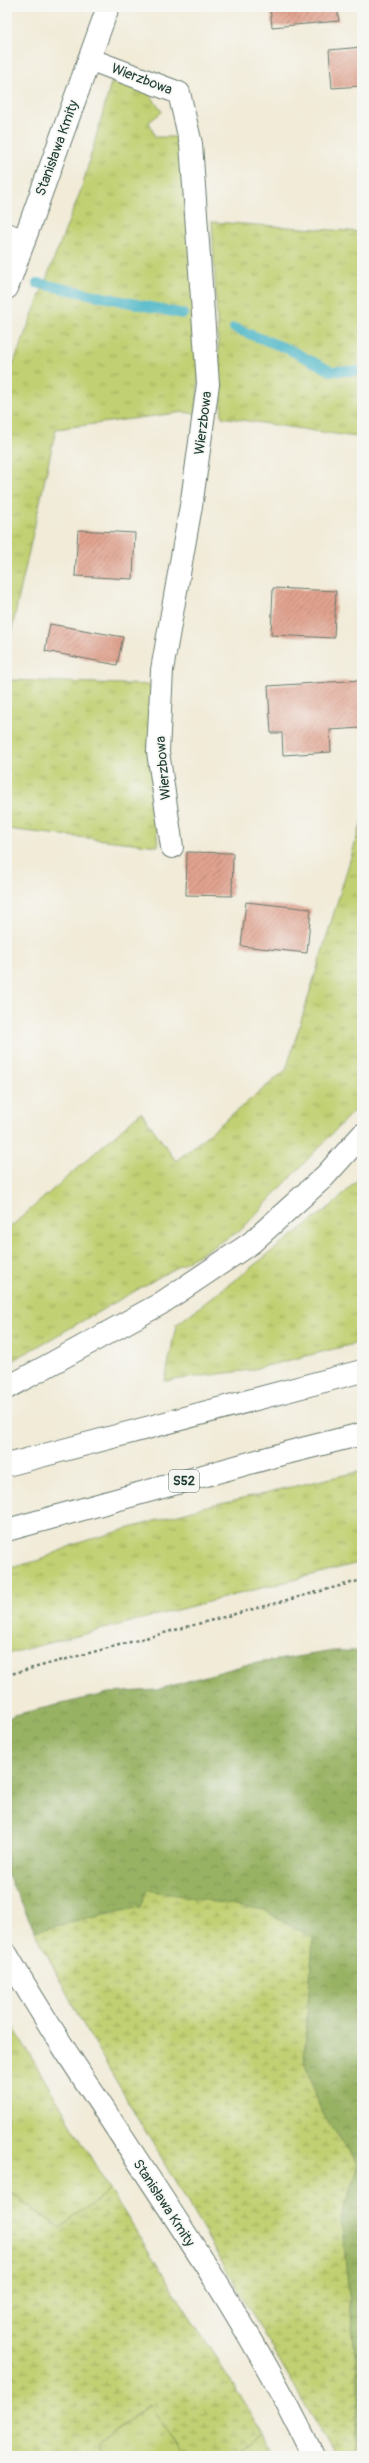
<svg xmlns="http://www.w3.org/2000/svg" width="369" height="2463" font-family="Pangolin,sans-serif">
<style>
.grass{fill:url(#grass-tufts);stroke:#708653}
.forest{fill:url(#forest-crowns);stroke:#5c784c}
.wetland{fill:url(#wetland-marsh);stroke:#708653}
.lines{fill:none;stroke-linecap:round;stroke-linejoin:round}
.stream{stroke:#49b5c6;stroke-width:10}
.building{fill:url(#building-hatch)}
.minor-casing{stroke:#687a6d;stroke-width:24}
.major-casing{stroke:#687a6d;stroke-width:24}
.highway-casing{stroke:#687a6d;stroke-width:24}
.path{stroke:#687a6d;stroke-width:2.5;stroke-dasharray:3 3;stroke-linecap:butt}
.minor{stroke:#fff;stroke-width:22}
.major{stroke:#fff;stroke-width:22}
.highway{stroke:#fff;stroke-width:22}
.labels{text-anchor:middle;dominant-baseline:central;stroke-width:3.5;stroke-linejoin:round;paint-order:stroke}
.shield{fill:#f6f6f2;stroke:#60746d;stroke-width:1}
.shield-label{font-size:13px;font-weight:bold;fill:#1f3d34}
.street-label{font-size:14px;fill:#1f3d34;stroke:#f6f6f2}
</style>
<defs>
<pattern id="grass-tufts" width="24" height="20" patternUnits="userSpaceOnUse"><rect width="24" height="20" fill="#c1d072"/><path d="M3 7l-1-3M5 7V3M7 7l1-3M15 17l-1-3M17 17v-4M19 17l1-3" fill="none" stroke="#9caa5e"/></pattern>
<pattern id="forest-crowns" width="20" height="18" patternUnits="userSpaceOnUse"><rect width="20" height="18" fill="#98b264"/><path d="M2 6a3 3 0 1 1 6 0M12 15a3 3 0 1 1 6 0" fill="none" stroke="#7b9253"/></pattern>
<pattern id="wetland-marsh" width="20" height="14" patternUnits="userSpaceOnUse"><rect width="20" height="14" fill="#c1d072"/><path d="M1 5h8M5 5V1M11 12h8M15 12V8" fill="none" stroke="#9caa5e"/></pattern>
<pattern id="building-hatch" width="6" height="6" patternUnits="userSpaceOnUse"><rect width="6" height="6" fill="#e1a38f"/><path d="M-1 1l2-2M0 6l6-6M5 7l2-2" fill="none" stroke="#b68676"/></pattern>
</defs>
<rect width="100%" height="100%" fill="#f6f6f2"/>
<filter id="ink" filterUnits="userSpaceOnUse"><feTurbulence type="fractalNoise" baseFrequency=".025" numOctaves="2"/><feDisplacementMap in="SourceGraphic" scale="8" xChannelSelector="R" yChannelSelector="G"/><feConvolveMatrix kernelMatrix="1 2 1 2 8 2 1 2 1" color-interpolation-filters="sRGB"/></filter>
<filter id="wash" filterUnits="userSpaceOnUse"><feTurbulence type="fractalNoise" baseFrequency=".012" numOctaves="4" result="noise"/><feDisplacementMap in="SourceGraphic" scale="16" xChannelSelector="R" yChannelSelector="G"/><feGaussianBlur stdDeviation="0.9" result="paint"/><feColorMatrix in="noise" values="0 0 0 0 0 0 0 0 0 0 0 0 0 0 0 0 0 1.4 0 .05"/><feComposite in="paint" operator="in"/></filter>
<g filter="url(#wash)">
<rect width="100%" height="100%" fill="#f1ebd8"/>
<path class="grass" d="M111 83 147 90 162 112 149 122 155 137H177L186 160 200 361 196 414 184 412 56 429 7 651V380L82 187Z
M212 222 362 232V438L222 417Z
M7 680 154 685 150 756 158 846 7 829Z
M362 821V1102L240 1231 7 1364V1230L141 1112 176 1161 286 1070Z
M362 1175V1342L250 1370 165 1381 176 1325 335 1203Z
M362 1471V1562L7 1654V1569L40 1560 75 1544 203 1507Z
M7 2016 110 2190 60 2228 7 2190Z
M151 2405 183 2456H101L98 2444Z
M264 2434 274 2456H232Z"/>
<path class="forest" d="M334 1651H362V2456H353L359 2393 341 2218 359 2165 322 2114 304 2057 313 1938 147 1890 140 1907 35 1931 7 1874V1719L14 1715 109 1693 156 1690 245 1665Z"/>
<path class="wetland" d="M147 1890 264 1910 313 1938 304 2057 322 2114 359 2165 341 2218 359 2393 353 2456H335L80 2019 35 1931 140 1907Z
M7 2190 60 2228 110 2190 264 2434 232 2456H183L150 2405 98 2444 101 2456H7Z"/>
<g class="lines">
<path class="stream" d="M37 283 183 314
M234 328 288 349 331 371H362"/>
</g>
<g id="blocks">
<path class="building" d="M270 7H337L339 21 272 27Z
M362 47V86L332 88 329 50Z
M78 530 135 533 133 579 75 576Z
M273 588 336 591 334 638 271 635Z
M50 624 123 637 117 665 45 651Z
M362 680V728L330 730 331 752 283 755 282 733H271L268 686Z
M187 852 233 853 232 896 186 895Z
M246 902 311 909 307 953 241 946Z"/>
</g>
</g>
<g filter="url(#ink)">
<use href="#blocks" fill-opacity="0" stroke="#687a6d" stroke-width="1"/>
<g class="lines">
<g class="minor-casing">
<path id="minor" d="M89 59 179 93 191 144 208 384 192 500 162 670 158 752 172 847
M7 234 24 241"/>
</g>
<g class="major-casing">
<path id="major" d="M7 288 108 7
M7 1955C105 2124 229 2279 313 2456"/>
</g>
<g class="highway-casing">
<path id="highway" d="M7 1388 160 1304 251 1243 325 1176 362 1135
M7 1465 362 1371
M7 1530 286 1453 362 1434"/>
</g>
<path class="path" d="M7 1675 362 1580"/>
<use href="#minor" class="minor"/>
<use href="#major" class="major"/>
<use href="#highway" class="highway"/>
</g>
</g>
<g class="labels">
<rect class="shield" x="169" y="1470" width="30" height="22" rx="3"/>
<g class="shield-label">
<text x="184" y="1481">S52</text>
</g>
<g class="street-label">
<text transform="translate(142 79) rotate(21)">Wierzbowa</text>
<text transform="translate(57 148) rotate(-70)">Stanisława Kmity</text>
<text transform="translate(203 423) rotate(-83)">Wierzbowa</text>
<text transform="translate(163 768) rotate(-95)">Wierzbowa</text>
<text transform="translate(164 2203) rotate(57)">Stanisława Kmity</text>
</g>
</g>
<rect width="369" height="2463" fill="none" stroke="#f6f6f2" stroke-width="24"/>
</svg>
